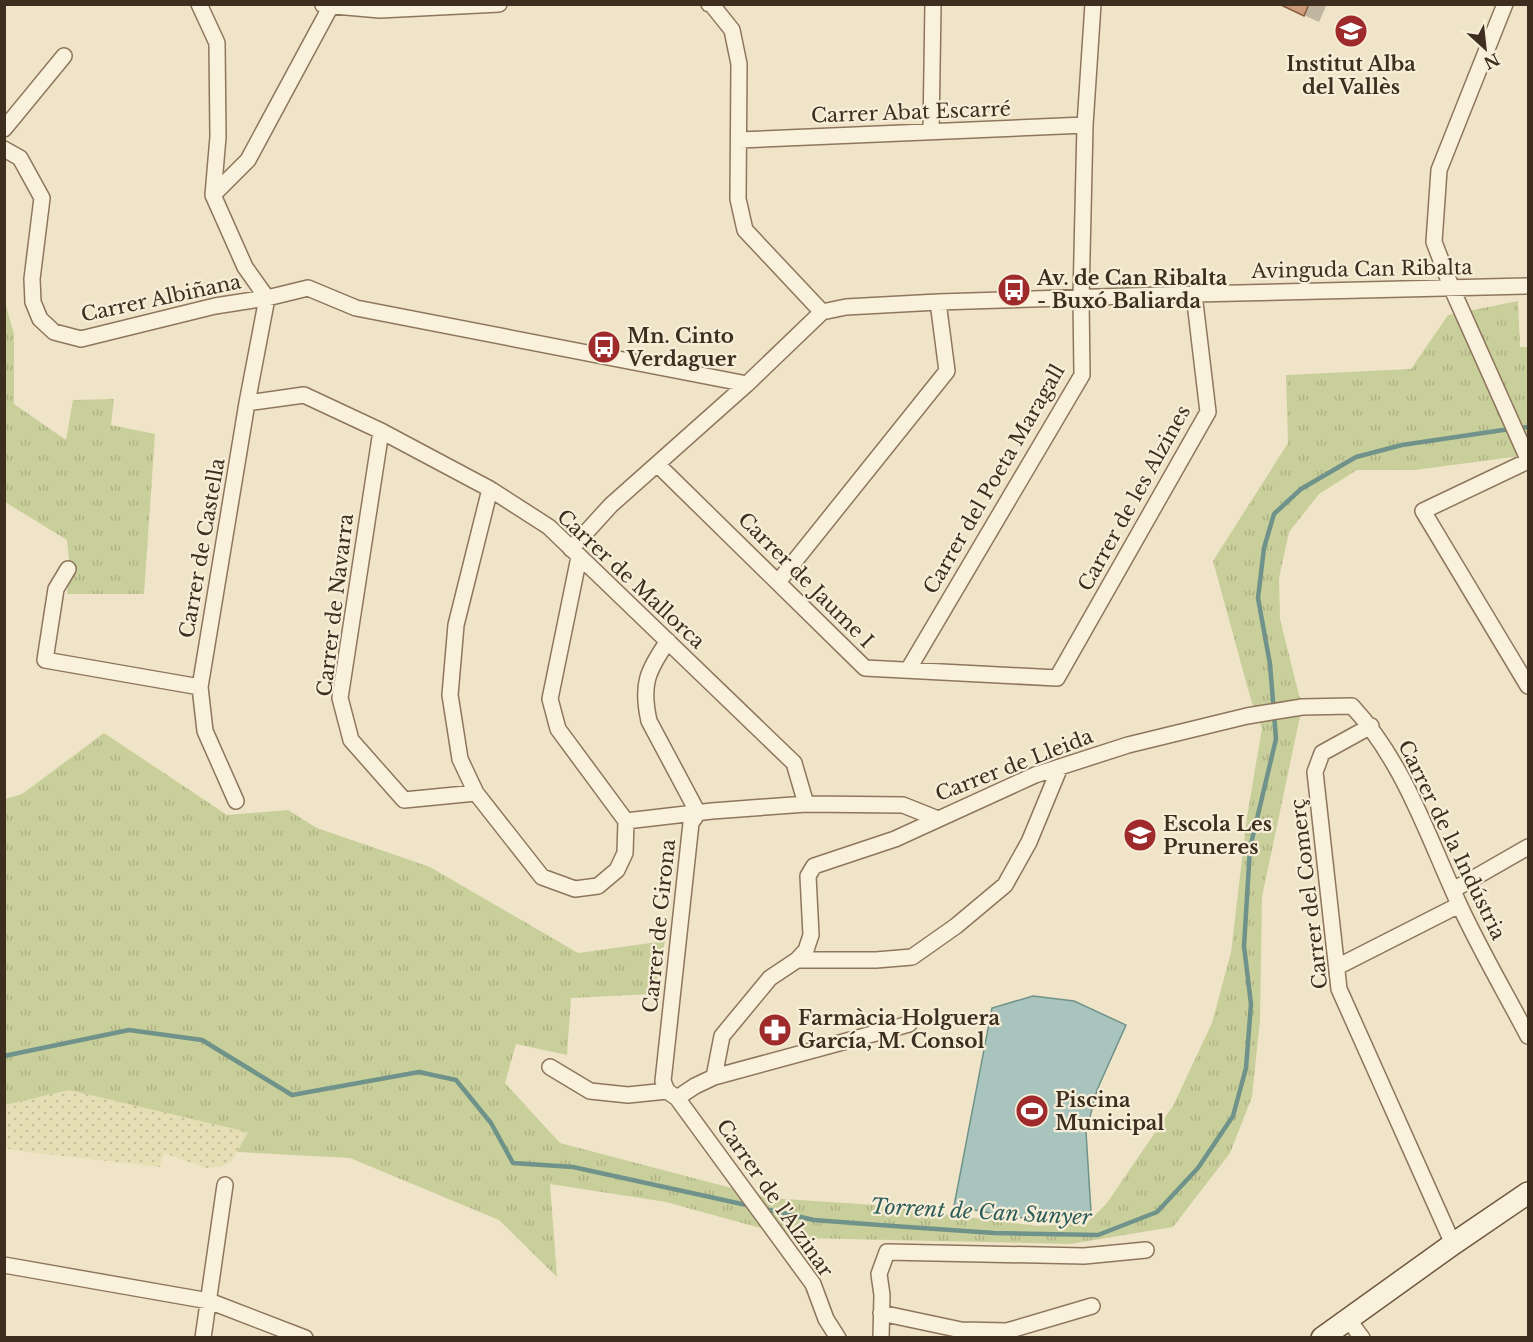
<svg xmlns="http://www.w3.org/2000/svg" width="1533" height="1342" font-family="'Libre Baskerville',serif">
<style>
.farmland{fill:url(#farmland-dots)}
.grass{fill:url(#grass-tufts)}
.water{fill:#a9c4bc;stroke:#6f938a;stroke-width:1.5}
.shadow{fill:#0003}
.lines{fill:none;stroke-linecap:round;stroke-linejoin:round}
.stream{stroke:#6f938a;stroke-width:4.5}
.building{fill:#cf9f7d;stroke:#8d5f41;stroke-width:1.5}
.street-casing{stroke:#8d765c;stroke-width:18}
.secondary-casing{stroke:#6f573f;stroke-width:24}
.street{stroke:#faf1dc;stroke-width:15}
.secondary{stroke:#faf1dc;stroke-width:21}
.labels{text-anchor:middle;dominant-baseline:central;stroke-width:4.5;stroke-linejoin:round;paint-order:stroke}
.poi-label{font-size:20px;font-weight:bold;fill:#3d2e20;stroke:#f7eed8;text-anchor:start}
.street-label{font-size:20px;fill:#3d2e20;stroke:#f7eed8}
.water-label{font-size:21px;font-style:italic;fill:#2f5d5a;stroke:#f7eed8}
</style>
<defs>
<pattern id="farmland-dots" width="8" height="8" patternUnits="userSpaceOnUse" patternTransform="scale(1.5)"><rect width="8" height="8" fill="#e6deb5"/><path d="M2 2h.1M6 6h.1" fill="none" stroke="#c6bf9b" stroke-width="1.8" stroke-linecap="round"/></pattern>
<pattern id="grass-tufts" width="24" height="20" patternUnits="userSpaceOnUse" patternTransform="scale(1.5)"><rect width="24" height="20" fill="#c9cf9b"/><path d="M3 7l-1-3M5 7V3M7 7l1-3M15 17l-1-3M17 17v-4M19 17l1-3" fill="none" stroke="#aeb285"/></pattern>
</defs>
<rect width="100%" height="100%" fill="#f0e4c8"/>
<path class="farmland" d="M69 1090 244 1128 248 1132 232 1161 221 1166 206 1168 164 1153 160 1167 11 1150 5 1147 4 1105Z"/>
<path class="grass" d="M4 299 14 334V404L66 440 73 400 114 399 111 425 155 434 144 594H67L70 569 67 540 5 502Z
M1518 301 1520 347H1528V455L1415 470H1357L1319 494 1289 532 1279 578 1280 619 1302 707 1262 897 1260 1020 1252 1097 1230 1153 1173 1227 1070 1244 797 1238 666 1202 550 1184 557 1277 499 1220 350 1158 237 1152 248 1132 69 1090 5 1105V799L22 794 104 733 227 815 288 810 317 828 430 867 578 953 665 941 654 994 571 998 567 1055 516 1044 505 1083 560 1143 770 1198 875 1205 1038 1226 1087 1223 1107 1203 1173 1106 1212 1023 1231 952 1247 817 1262 728 1251 700 1213 561 1288 443 1286 375 1411 369 1448 315Z"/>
<path class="water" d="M1033 996 1074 1001 1126 1025 1097 1090 1086 1132 1091 1212 1016 1218 954 1206 992 1008Z"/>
<path class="shadow" d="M1279 4H1327L1319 22Z"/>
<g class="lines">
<path class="stream" d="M1519 428 1528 427
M4 1056 129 1030 202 1040 292 1095 419 1072 456 1080 491 1123 513 1163 573 1167 751 1206
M765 1209 814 1220 893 1226 994 1233 1098 1235 1157 1212 1198 1168 1233 1116 1246 1068 1251 1004 1244 946 1250 848 1276 739 1270 664 1258 598 1264 548 1274 514 1301 489 1356 457 1402 445 1510 429"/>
</g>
<path class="building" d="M1279 4H1309L1304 16Z"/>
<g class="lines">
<g class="street-casing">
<path id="street" d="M199 4 217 43 218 137 213 195 245 267 267 298
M709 4 712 5 732 30 739 64 738 199 745 230 822 312
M1505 4 1439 170 1434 242 1452 289 1528 459
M323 5 380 10 499 4
M4 129 64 56
M931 132 933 4
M739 140 1085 125
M4 149 20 158 42 198 32 279 33 302 40 319 54 332 81 339 215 306 267 298 308 288 356 308 747 384
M213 195 248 160 332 4
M247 403 304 395 381 431 490 489 549 527 794 763 806 804
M381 431 340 698 351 740 404 800 476 793
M1528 461 1423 511 1528 686
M657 464 865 668 1057 678 1208 412 1194 294
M490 489 456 625 450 695 460 759 476 793 542 877 575 889 598 886 617 870 625 853 626 821
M571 549 611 505 747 384 822 312 846 307 938 302 1194 294 1528 286
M579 557 550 699 558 729 626 821
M68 569 56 589 45 660 200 687
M778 582 947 371 938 302
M668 641C647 671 641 685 649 721L698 813
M908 670 1082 375 1081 298 1085 125 1093 4
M1371 726 1322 753 1315 772 1339 989 1453 1244
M236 801 205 731 200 687 247 403 267 298
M626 821 712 811 806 804 903 805 938 819
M1453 890 1528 847
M797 960H876L912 957 956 926 1005 885 1029 842 1060 767
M1337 967 1459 905
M550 1067 590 1091 628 1095 667 1091
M714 1077 722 1036 770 978 797 960 806 950 811 935 808 876 814 866 895 839 1035 775 1128 745 1247 716 1302 707 1352 706C1403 761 1427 834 1458 902 1479 948 1505 992 1528 1036
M667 1091 677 1098 813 1284 826 1319 838 1338
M667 1091 663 1081 664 1072 691 823 698 813
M677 1098 695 1086 714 1077 909 1024
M4 1265 209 1301 305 1338
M881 1313 961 1330 1007 1331 1092 1306
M1348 1319 1362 1338
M203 1338 225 1185
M881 1338 882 1295 879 1274 887 1252 1084 1256 1146 1250"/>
</g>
<g class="secondary-casing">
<path id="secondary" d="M1322 1338 1453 1244 1528 1193"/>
</g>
<use href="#street" class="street"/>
<use href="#secondary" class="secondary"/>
</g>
<defs>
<g id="school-disc" transform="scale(1.725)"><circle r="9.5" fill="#9e2a2b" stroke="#f7eed8"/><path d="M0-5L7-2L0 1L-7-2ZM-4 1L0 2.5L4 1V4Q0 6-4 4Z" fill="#fff"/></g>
<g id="bus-disc" transform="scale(1.725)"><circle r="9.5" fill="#9e2a2b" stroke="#f7eed8"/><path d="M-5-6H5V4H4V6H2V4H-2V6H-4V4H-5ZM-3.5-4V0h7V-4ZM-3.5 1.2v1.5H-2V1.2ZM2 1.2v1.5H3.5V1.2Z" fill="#fff"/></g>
<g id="pharmacy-disc" transform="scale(1.725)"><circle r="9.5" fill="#9e2a2b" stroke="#f7eed8"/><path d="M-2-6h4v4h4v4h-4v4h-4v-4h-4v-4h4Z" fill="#fff"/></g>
<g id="stadium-disc" transform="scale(1.725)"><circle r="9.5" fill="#9e2a2b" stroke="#f7eed8"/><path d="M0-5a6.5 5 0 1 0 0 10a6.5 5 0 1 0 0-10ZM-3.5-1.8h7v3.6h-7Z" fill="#fff"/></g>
</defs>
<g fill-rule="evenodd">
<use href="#school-disc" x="1351" y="31"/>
<use href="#bus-disc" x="1014" y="290"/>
<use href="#bus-disc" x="604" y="347"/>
<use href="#school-disc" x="1140" y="835"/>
<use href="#pharmacy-disc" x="775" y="1030"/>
<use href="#stadium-disc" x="1032" y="1111"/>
</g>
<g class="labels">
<g class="poi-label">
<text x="1351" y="64" text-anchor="middle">Institut Alba<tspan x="1351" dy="23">del Vallès</tspan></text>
<text x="1037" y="278">Av. de Can Ribalta<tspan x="1037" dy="23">- Buxó Baliarda</tspan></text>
<text x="627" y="336">Mn. Cinto<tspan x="627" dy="23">Verdaguer</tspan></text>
<text x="1163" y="824">Escola Les<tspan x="1163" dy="23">Pruneres</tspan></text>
<text x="798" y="1018">Farmàcia Holguera<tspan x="798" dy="23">García, M. Consol</tspan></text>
<text x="1055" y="1100">Piscina<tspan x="1055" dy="23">Municipal</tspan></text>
</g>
<g class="street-label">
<text transform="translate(911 112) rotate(-2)">Carrer Abat Escarré</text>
<text transform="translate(1362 269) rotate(-1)">Avinguda Can Ribalta</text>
<text transform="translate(161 298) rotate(-12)">Carrer Albiñana</text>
<text transform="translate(994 479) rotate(-60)">Carrer del Poeta Maragall</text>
<text transform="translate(1134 498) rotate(-61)">Carrer de les Alzines</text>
<text transform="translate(202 548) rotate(-80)">Carrer de Castella</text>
<text transform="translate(631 579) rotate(43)">Carrer de Mallorca</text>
<text transform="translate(806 580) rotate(45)">Carrer de Jaume I</text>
<text transform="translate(335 605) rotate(-83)">Carrer de Navarra</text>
<text transform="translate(1014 765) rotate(-21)">Carrer de Lleida</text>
<text transform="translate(1452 840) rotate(64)">Carrer de la Indústria</text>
<text transform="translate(1309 894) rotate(-97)">Carrer del Comerç</text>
<text transform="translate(659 926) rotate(-84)">Carrer de Girona</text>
<text transform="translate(775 1198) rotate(55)">Carrer de l'Alzinar</text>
</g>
<g class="water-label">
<text transform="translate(981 1212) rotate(3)">Torrent de Can Sunyer</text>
</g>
</g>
<rect width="1533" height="1342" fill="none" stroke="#3d2e20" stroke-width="12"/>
<g transform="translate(1485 48) rotate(153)" stroke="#f7eed8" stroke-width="4.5" paint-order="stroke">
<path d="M0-4.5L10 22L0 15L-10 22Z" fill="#3d2e20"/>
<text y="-9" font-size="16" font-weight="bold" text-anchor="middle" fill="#3d2e20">N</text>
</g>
</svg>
